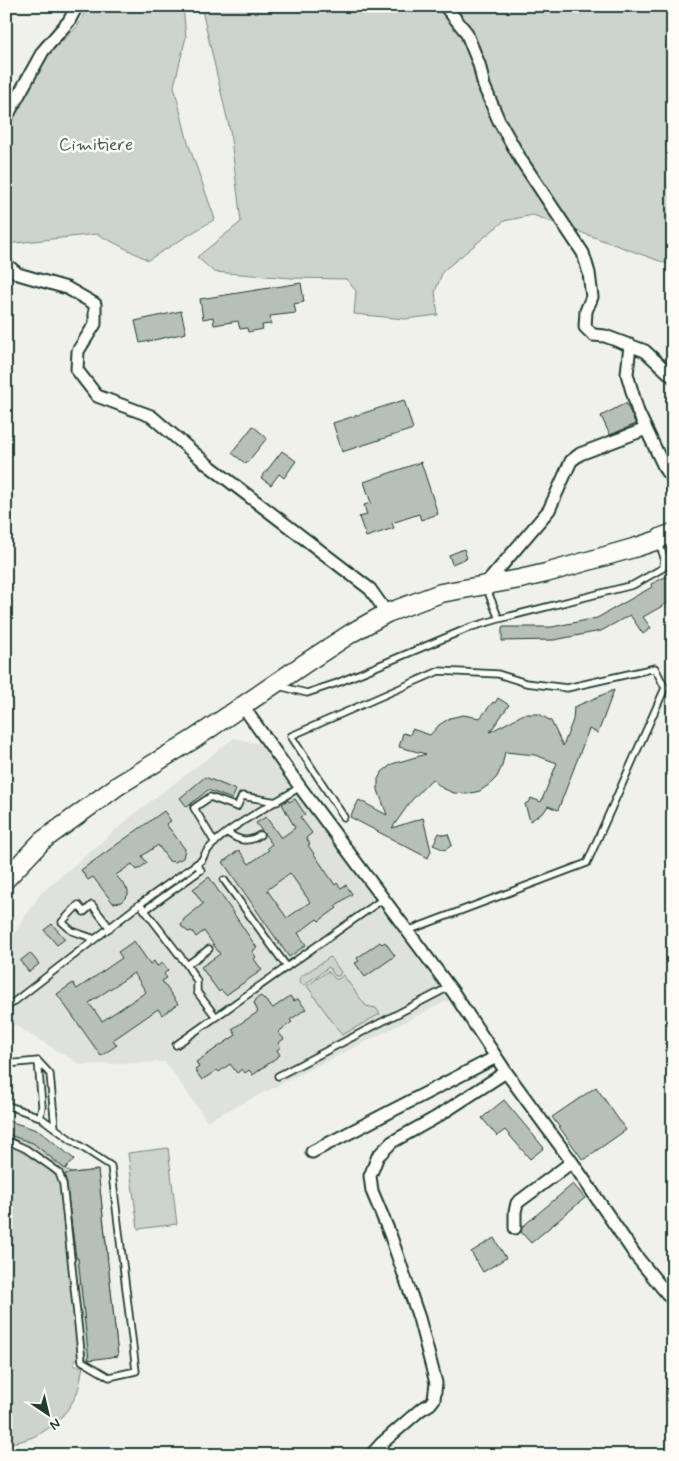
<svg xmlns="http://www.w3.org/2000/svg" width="679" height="1461" font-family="Mynerve,sans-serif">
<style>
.built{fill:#dfe2dc}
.green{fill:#cdd3cd;stroke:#768880}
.building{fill:#b6bfb8;stroke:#1f3d34;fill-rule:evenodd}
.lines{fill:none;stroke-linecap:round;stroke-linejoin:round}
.lane-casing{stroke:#1f3d34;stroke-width:9}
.street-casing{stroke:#1f3d34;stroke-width:15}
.primary-casing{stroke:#1f3d34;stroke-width:21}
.lane{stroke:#fdfcf7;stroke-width:5.5}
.street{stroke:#fdfcf7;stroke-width:11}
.primary{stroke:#fdfcf7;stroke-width:18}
.labels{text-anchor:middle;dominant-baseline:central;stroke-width:5;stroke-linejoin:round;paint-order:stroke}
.park-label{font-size:18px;fill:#425b53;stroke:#fdfcf7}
</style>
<rect width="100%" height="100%" fill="#f0f1eb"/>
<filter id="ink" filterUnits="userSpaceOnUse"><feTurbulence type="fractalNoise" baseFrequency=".02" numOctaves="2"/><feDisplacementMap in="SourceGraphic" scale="10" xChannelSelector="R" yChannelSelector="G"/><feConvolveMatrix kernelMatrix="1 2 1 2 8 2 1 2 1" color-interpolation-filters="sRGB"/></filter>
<g filter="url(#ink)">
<path class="built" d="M234 738 261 744 449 1000 207 1121 165 1062 81 1065 6 1020V946L40 894 134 814Z"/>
<path class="green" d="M88 6H183L186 37 174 86 188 143 215 219 148 260 97 234 6 244V135L16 108 48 54 77 27Z
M201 6H673V263L668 264 533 215 504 221 443 271 435 292 438 315 405 319 354 314 356 291 346 279 292 278 214 272 197 257 241 222 230 131Z
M330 957 341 972 339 976H335L329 967 304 985 299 983 300 977Z
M328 971 335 979H339L343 975 366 1006 376 1008 380 1014 342 1035 307 986Z
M6 1120 31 1141 73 1159 65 1169 72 1173 98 1170 108 1259 94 1260 109 1271 118 1356 74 1360V1366H83C81 1375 80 1385 77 1393 65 1421 37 1442 6 1443Z
M168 1148 177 1224 138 1229 128 1153Z"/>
<path class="building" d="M301 283 304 302 294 304 296 313 270 316 271 324 262 325 263 329 248 332 247 328 240 329 238 321 214 325 213 317 203 319 200 299Z
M181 311 186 333 140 343 135 321Z
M404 400 413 429 342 452 333 423Z
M626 403 636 424 610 435 601 416Z
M253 426 267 438 246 464 232 453Z
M282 451 296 461 284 478 279 474 271 485 261 478Z
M421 462 438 514 421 520 419 514 392 523 394 528 366 537 359 517 367 515 364 505 371 503 364 482Z
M464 549 467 558 452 564 449 555Z
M667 576 673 588V600L643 617 651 628 643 634 630 615 601 631 554 640 502 641V627H552L597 618 652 587 651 584Z
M614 690 598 733 589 729 558 810 548 806 544 812 530 821 525 804 530 801 531 798 541 802 557 763 535 755 505 752 502 766 497 777 490 784 480 791 467 794 454 793 442 788 432 779 411 801 392 828 423 818 431 851 428 858 350 817 359 800 387 815 378 790V779L382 772 392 764 426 754 399 747 403 733 410 735 412 729 430 735 439 725 450 718 463 715 480 718 493 702 495 703 498 698 509 705 490 732 524 714H539L551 721 563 746 573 720 574 707Z
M205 777 236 790 232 799 208 790 187 807 180 798Z
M295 799 305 814 300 817 312 833 306 838 310 844 308 845 335 885 337 883 341 888 346 885 352 894 335 906 337 908 319 921 317 919 298 933 306 945 289 957 223 862 239 850 249 864 269 850 267 848 272 844 256 823 266 817 281 838 295 828 282 804 288 800 289 802ZM290 873 310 902 287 918 267 890Z
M164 811 171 821 166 824 185 849 183 858 175 862 169 861 158 845 142 856 147 863 137 870 132 864 116 875 128 890V895L121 902 113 903 93 877 88 880 81 870Z
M439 833 444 835 448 834 452 845 445 850 433 845Z
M209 877 257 948 252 951 256 957 254 959 262 970 226 995 221 990 219 992 201 967 220 954 204 931 196 937 192 931 188 932 181 926 184 919 203 904 193 889Z
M52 924 65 939 57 945 44 930Z
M134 941 150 964 154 961 157 966 163 963 168 970 164 974 167 978 162 981 178 1004 162 1015 158 1009 113 1040 117 1045 101 1056 57 994 73 983 77 989 122 958 118 952ZM134 973 146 992 102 1021 89 1003Z
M380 942 382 944 385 942 395 956 365 977 355 963 359 961 357 958Z
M30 953 39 964 29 972 20 961Z
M261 996 273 1008 290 996 294 1001 298 999 306 1009 290 1020 292 1022 278 1032 284 1039 278 1043 281 1047 277 1050 280 1055 253 1075 249 1070 245 1073 242 1069 237 1073 230 1064 219 1072 217 1070 202 1080 195 1070 199 1067 196 1062 236 1035 232 1029 258 1012 254 1003 257 998Z
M596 1087 626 1130 583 1160 552 1117Z
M504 1100 544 1148 530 1159 505 1130 497 1136 482 1118Z
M6 1120 40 1131 74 1159 65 1169 33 1143 6 1134Z
M98 1170 118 1356 89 1360 78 1258H76L65 1174Z
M573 1184 585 1198 531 1243 521 1232 522 1227Z
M494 1238 506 1258 483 1272 471 1252Z"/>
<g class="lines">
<g class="lane-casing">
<path id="lane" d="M486 587 499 619 633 585 663 568 664 557 658 541
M278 686 307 693 337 683 471 627 499 619
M344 817 291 736 439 671 498 674 526 683 567 688 655 668 665 688 587 863 407 931
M228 833C239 841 248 843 260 835
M215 843 194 808 210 797 237 807 242 796 277 802
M224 880 287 967
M140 904 187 965 197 981V992L216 1017
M145 910 201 870 196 864
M95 939 72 931 62 922 78 905 84 912 92 905 110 928
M187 965 209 949
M6 1008 140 904 202 860C211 834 276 803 300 787
M176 1045 383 899
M38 1061 50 1074 55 1128
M38 1061 42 1106 40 1117
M6 1064 38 1061
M278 1076 449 987
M6 1105 40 1117 71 1140 111 1166 136 1371 109 1377 82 1361 63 1184 59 1173 53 1168 26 1149 6 1140"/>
</g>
<g class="street-casing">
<path id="street" d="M445 6 466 32 479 64 484 86 499 121 521 160 583 253 589 273 592 297 586 311 585 327 593 335 605 336 645 351 673 377
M6 118 43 51 69 21 77 6
M6 264 18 274 67 288 95 304V324L78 351 77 370 97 396 151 416 207 464 370 589 387 613
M630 345 627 374 638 412 666 471 673 478
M485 585 549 510 571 461 580 454 646 429
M242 705 300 787 453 992 506 1072 572 1162 636 1256 673 1301
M312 1152 496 1057
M515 1228V1212L517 1203 572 1162
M371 1455 381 1444 420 1410 430 1404 434 1399 436 1383 419 1318 390 1234 372 1191 370 1176 378 1156 392 1142 435 1118 506 1072"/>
</g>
<g class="primary-casing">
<path id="primary" d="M6 879 42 841 119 785 194 739 307 662 353 632 387 613 441 593 520 579 546 573 637 547 658 540 662 537 673 533"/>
</g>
<use href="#lane" class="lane"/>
<use href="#street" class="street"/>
<use href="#primary" class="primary"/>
</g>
</g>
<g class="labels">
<g class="park-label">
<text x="96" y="145">Cimitiere</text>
</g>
</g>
<rect width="679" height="1461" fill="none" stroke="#fdfcf7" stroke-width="25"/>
<rect x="12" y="12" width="654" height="1436" fill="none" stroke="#1f3d34" stroke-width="2" filter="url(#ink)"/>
<g transform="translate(48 1414) rotate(145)" stroke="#fdfcf7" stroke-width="4" paint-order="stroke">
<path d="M0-4L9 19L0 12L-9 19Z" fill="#1f3d34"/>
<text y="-8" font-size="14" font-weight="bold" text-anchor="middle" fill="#1f3d34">N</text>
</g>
</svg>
